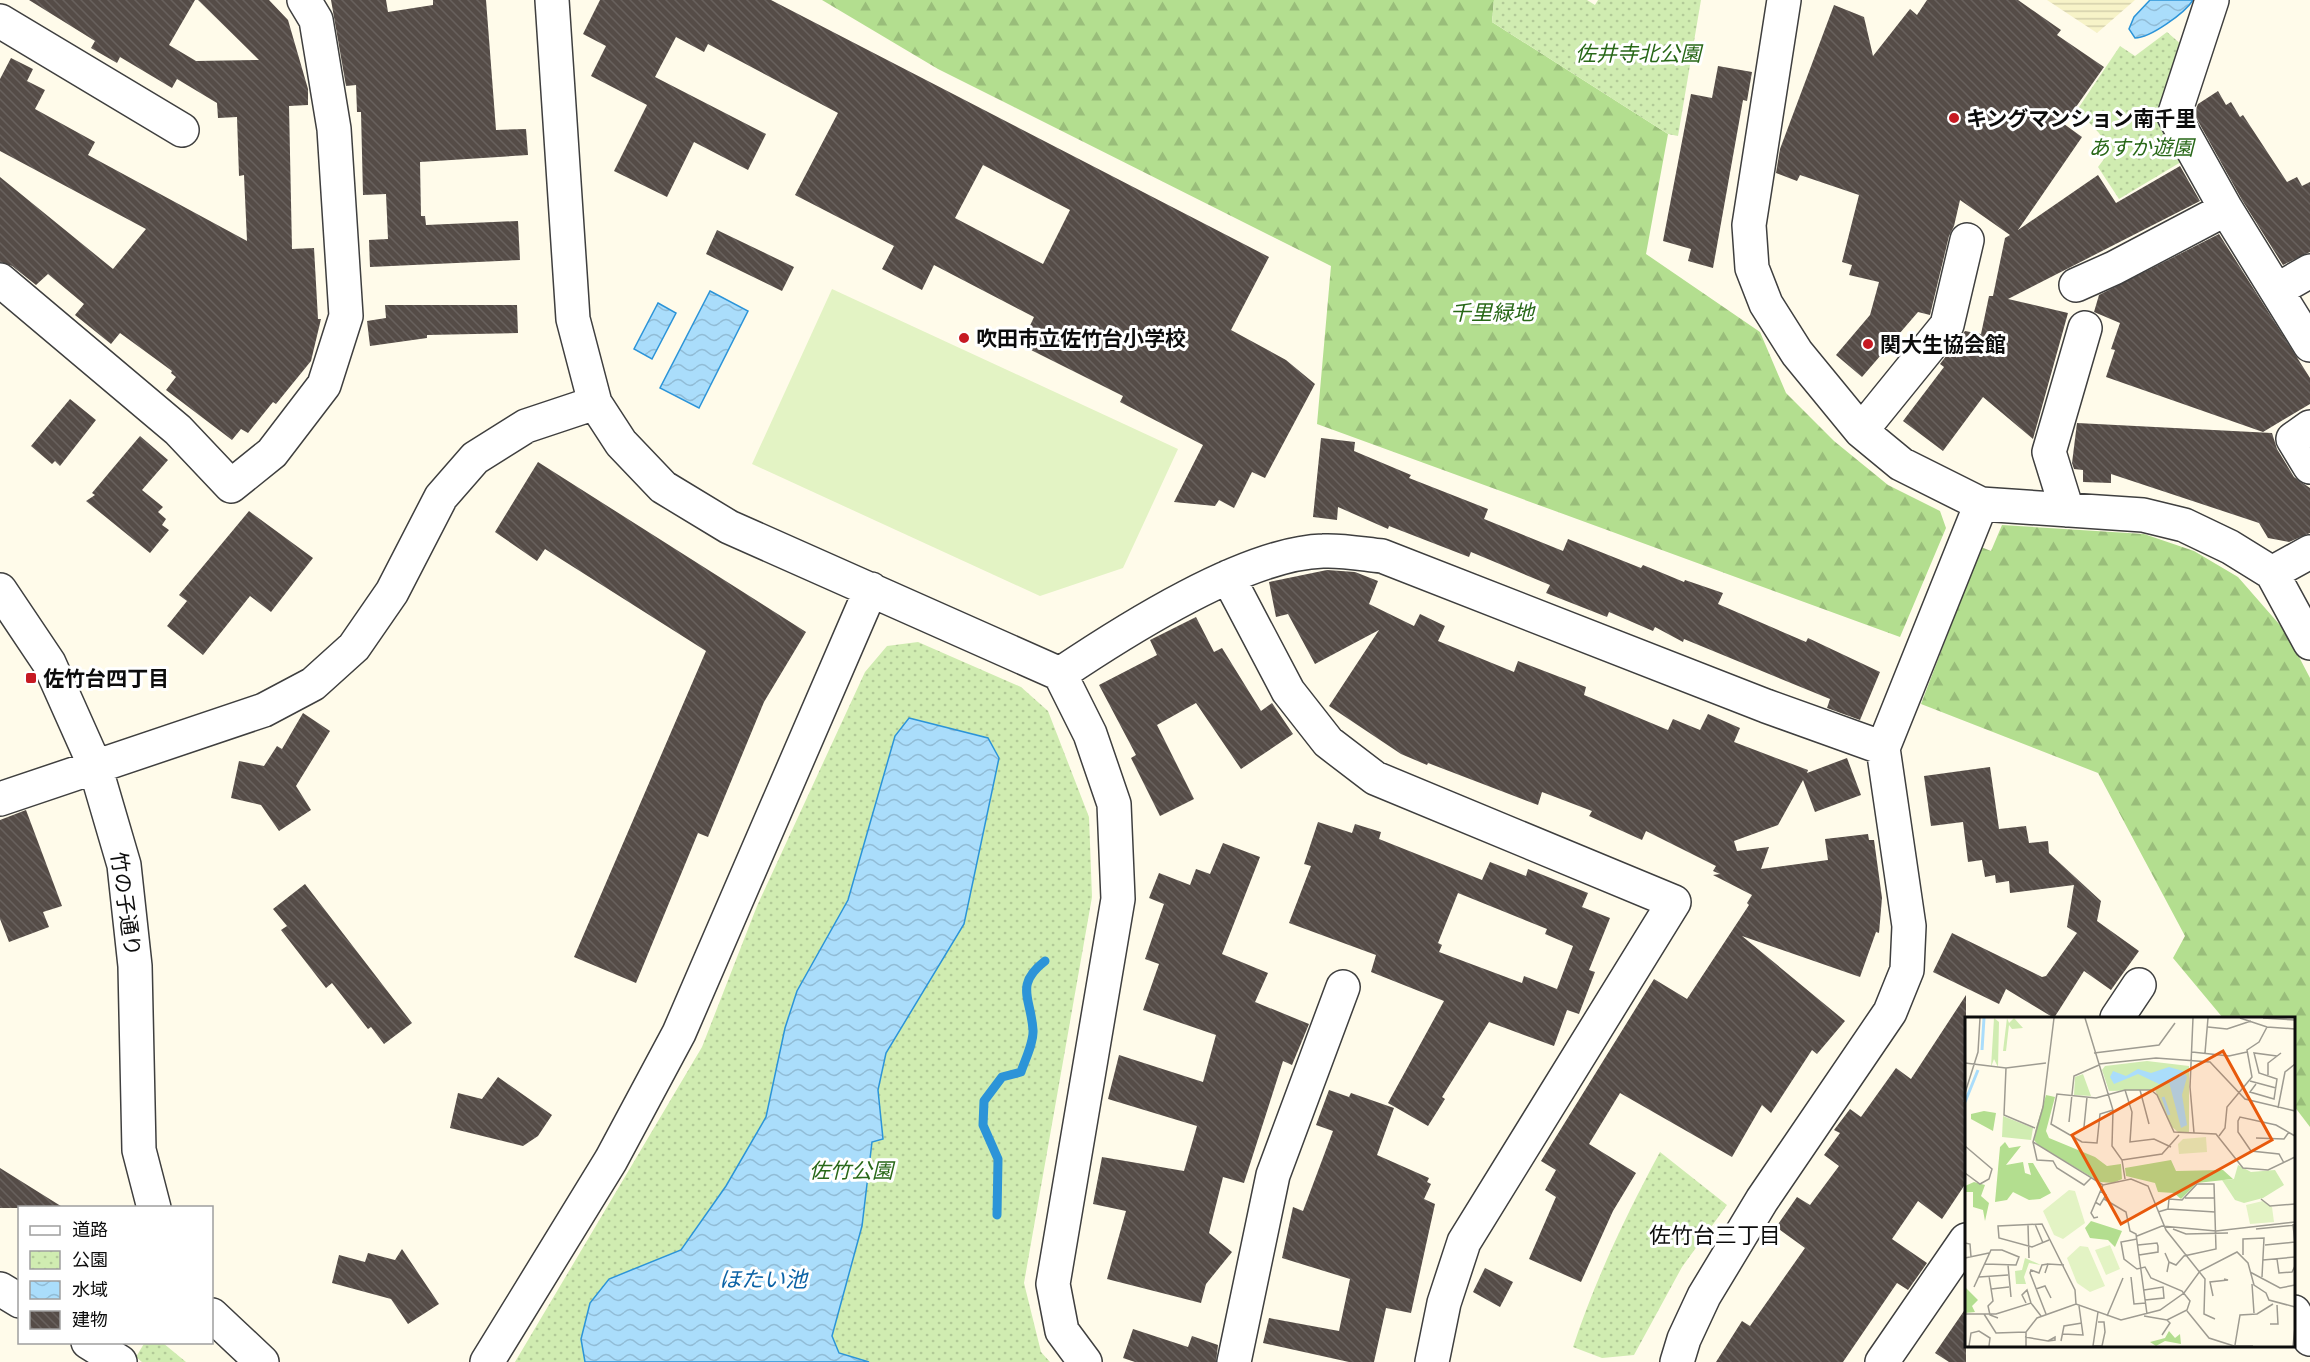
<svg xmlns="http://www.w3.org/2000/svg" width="2310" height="1362" font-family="'Zilla Slab','Noto Sans JP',serif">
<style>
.farmland{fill:url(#farmland-rules)}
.forest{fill:url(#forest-firs)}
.park{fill:url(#park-dots)}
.pitch{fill:#e3f3c4}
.water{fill:url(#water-waves);stroke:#2c94d8;stroke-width:1.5}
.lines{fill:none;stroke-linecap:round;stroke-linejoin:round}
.stream{stroke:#2c94d8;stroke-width:9}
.building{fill:url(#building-back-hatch);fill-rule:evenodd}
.minor-casing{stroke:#3f3f3f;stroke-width:36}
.minor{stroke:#fff;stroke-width:33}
.poi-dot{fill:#c61922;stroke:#fff;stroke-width:2}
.labels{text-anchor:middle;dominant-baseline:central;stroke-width:6;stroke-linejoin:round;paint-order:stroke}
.park-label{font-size:21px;font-style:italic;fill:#286818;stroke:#fff}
.poi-label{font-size:21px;font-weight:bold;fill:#0c0c0c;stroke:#fff;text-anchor:start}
.street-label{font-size:21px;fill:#0c0c0c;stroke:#fff}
.neighbourhood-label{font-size:22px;fill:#0c0c0c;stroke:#fff}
.water-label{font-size:22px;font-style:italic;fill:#0c63a6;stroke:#fff}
.inset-river{fill:none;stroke:#aaddfb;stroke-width:3}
.inset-road{fill:none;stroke:#9e9b91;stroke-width:1.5}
.view{fill:#e8590c;fill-opacity:0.15;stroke:#e8590c;stroke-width:3}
.inset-edge{fill:none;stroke:#0c0c0c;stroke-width:3}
</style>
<defs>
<pattern id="farmland-rules" width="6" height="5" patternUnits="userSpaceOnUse" patternTransform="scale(1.5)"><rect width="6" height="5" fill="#f7f3c8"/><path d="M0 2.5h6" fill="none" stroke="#d3cfab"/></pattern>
<pattern id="forest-firs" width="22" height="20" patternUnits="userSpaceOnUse" patternTransform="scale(1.5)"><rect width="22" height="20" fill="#b3de8f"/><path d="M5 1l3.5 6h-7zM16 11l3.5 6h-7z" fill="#99bd7a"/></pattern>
<pattern id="park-dots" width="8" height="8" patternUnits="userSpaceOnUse" patternTransform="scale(1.5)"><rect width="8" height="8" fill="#d0ecb1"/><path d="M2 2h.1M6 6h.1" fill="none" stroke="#b1c997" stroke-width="1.8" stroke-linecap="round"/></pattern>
<pattern id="water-waves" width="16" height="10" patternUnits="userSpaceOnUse" patternTransform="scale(1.5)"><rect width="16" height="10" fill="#aaddfb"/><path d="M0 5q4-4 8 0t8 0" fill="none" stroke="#91bcd6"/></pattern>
<pattern id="building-back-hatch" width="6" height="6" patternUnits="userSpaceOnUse" patternTransform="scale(1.5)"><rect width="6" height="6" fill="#554c47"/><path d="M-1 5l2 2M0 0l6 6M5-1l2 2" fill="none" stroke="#68615d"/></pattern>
</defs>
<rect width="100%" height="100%" fill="#fffbea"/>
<path class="farmland" d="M2047 0H2135L2097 33Z"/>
<path class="forest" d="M822 0H1494L1492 22 1668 134 1646 254 1760 332 1786 393 1834 441 1888 485 1940 511 1946 528 1900 637 1317 424 1331 266 938 69Z
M2002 525 2144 534 2194 551 2238 577 2286 632 2310 678V1127L2294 1106V1018H2223L2173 958 2185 936 2098 773 1921 704 1981 547 1991 551Z"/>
<path class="park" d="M1494 0H1587L1595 5 1598 0H1701L1678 136 1668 134 1492 22Z
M2167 32 2183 46 2157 115 2186 159 2119 199 2098 167 2110 151 2099 133 2077 110 2120 46 2135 56Z
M918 642 1021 687 1048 711 1089 817 1092 897 1024 1283 1041 1352 1050 1362H515L702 1047 757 906 865 672 887 646Z
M1660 1152 1727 1205 1682 1267 1634 1355 1602 1358 1573 1347C1596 1278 1626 1215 1660 1152Z
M145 1342 163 1343 186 1362H142L136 1357Z"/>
<path class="pitch" d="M832 289 1178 449 1123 568 1040 596 752 464Z"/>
<path class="water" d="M2150 0H2193C2185 13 2150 38 2135 38L2129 29 2134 17Z
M710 291 748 311 699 408 660 388Z
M658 303 676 313 652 359 634 349Z
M909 718 988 738 999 758 964 924 886 1053 878 1090 883 1139 872 1142 862 1226 832 1336 839 1353 869 1362H585L581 1339 590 1303 609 1279 681 1250 726 1186 766 1117 785 1028 797 991 848 900 895 736Z"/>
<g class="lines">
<path class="stream" d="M997 1215 998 1159 983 1125 984 1101 1002 1077 1021 1072C1025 1060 1034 1042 1033 1030 1031 998 1014 985 1045 961"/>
</g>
<path class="building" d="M29 0H195L169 45 196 61 259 60 198 0H269L288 20 308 89V105L289 106 292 249 314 248 318 319H321L311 361 276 404 273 402 248 433 241 429 232 440 166 390 176 377 171 373 172 371 120 333 111 344 75 315 84 304 48 274 36 285 12 266 0 262V177L113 269 146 229 0 151V79L11 58 33 69 27 81 45 90 35 109 95 142 88 155 247 241 244 175 239 176 237 117 218 118 217 103 177 79 172 88 120 57 117 63 91 48 95 41Z
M331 0H386L388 12 433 5V0H486L496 130 526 129 528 155 420 162 421 216H425L426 225 518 221 520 260 370 267 369 240 388 239 386 194 363 195 361 112H357L356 85 346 86Z
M600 0H771L1269 257 1231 330 1286 360 1315 384 1265 478 1252 472 1234 508 1219 500 1215 506 1174 502 1203 445 1120 402 1123 396 1021 345 1034 317 934 265 922 290 882 269 894 246 795 195 838 113 708 44 704 52 676 37 655 77 766 134 748 170 694 142 667 197 614 171 647 105 591 76 606 46 583 34ZM983 165 1070 210 1043 264 955 218Z
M1927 0H2018L2061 30 2057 35 2104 67 2064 124 2082 137 2018 230 2098 175 2116 203 2180 166 2200 201 2008 299 2068 313 2033 439 1983 397 1943 451 1903 421 1944 367 1940 364 1965 331 1981 334 1989 296H1993L2005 238 2010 235 1960 200 1954 226 1949 236 1930 315 1918 312 1862 377 1836 355 1870 315 1879 282 1849 275 1852 265 1842 262 1859 195 1800 175 1797 181 1776 173 1780 149 1834 5 1864 17 1873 56 1910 9 1917 15Z
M1718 66 1752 72 1747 101 1743 100 1713 268 1688 261 1691 249 1663 241 1691 94 1712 98Z
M2218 91 2226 105 2231 102 2240 117 2243 115 2287 182 2297 177 2302 186 2310 182V252L2283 265 2242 200 2194 114 2198 104Z
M717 230 794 267 782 291 706 254Z
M2219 234 2310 378V404L2263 432 2106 377 2115 350 2111 349 2120 323 2094 312 2099 295Z
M385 305H517L518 333 427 335V338L370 346 367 321 386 318Z
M70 399 96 420 60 466 55 461 52 464 31 446Z
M2077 423 2272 433 2277 449 2294 477 2310 488V533L2289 542 2268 538 2259 523 2111 474V483L2083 482V470L2074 469 2072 463Z
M140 436 168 460 142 490 163 507 158 512 166 519 162 525 169 530 150 553 86 501 95 495 92 493Z
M1321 438 1355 442 1354 451 1411 475 1409 478 1488 509 1484 519 1563 551 1568 539 1641 568 1643 565 1684 582 1685 580 1723 593 1718 604 1806 642 1808 638 1880 672 1860 720 1827 708 1830 699 1684 639 1683 642 1655 627 1653 631 1609 612 1607 617 1546 593 1550 585 1471 552 1469 557 1389 526 1388 529 1338 507 1337 520 1313 517Z
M538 462 806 632 764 702 708 837 698 833 636 983 574 957 706 651 545 549 537 561 495 532Z
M249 511 313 558 271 612 250 596 203 655 167 626 187 601 179 595Z
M1327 570 1355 572 1378 581 1369 604 1414 626 1420 614 1445 626 1438 641 1514 672 1518 661 1586 687 1584 695 1668 730 1673 719 1700 730 1708 714 1740 728 1734 742 1808 770 1807 773 1847 758 1861 795 1815 812 1803 780 1778 825 1734 841 1737 851 1769 847 1761 869 1828 860 1825 839 1868 834 1869 840H1874L1882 898 1879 933 1876 932 1860 977 1742 936 1845 1021 1817 1054 1812 1050 1771 1113 1762 1105 1732 1157 1620 1093 1589 1144 1636 1173 1613 1211 1581 1282 1529 1259 1556 1197 1545 1190 1556 1170 1541 1161 1654 979 1687 999 1749 905 1747 903 1752 895 1713 875 1720 874 1713 871 1716 866 1646 831 1642 840 1589 816 1592 811 1542 792 1538 805 1428 763 1427 765 1401 754 1329 706 1379 630 1315 664 1288 614 1276 617 1269 582Z
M1196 617 1214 652 1222 648 1261 711 1272 703 1293 734 1241 769 1196 703 1157 725 1194 799 1160 816 1131 758 1136 755 1099 685 1157 655 1150 640Z
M303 713 330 731 296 786 311 810 279 831 261 805 231 798 239 761 264 766 277 746 282 749Z
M1990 767 1999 829 2026 826 2029 843 2048 841 2049 853 2101 901 2097 921 2139 951 2111 990 2084 971 2054 1018 2006 989 1999 1004 1933 972 1952 933 2042 977 2046 976 2077 933 2067 927 2074 885 2010 893 2009 881 1996 883 1995 875 1985 877 1982 860 1968 862 1963 822 1931 826 1924 776Z
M26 810 62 906 43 912 49 927 9 942 0 919V820Z
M1318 822 1352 833 1355 824 1381 832 1379 839 1482 880 1490 862 1526 876 1528 869 1588 893 1582 907 1610 918 1589 970 1595 972 1579 1014 1567 1010 1554 1046 1489 1022 1442 1097 1445 1099 1428 1126 1388 1103 1444 1001 1371 972 1376 955 1289 923 1311 866 1304 864ZM1458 893 1547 929 1545 934 1573 946 1557 989 1524 976 1522 983 1439 952 1442 945 1438 943Z
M1223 843 1260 857 1222 954 1268 973 1255 1002 1309 1024 1292 1065 1283 1061 1244 1183 1223 1177 1209 1233 1232 1252 1206 1284 1201 1303 1107 1279 1126 1211 1093 1204 1102 1157 1184 1171 1197 1126 1108 1099 1119 1055 1203 1082 1216 1035 1143 1010 1159 964 1145 959 1164 904 1149 898 1159 873 1190 885 1196 869 1210 874Z
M305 884 412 1023 384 1044 371 1027 368 1029 332 983 326 988 281 930 287 926 273 909Z
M1966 995V1183L1942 1219 1918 1201 1892 1239 1927 1263 1908 1290 1897 1283 1843 1362H1716L1742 1321 1750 1326 1805 1248 1776 1227 1797 1197 1810 1205 1839 1166 1824 1155 1840 1133 1834 1130 1850 1109 1861 1117 1896 1068 1911 1079Z
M498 1077 552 1115 538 1136 523 1146 450 1128 458 1093 482 1099Z
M1329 1090 1349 1097 1351 1093 1394 1108 1377 1155 1429 1178 1427 1182 1431 1184 1424 1199 1435 1204 1411 1313 1386 1308 1374 1362H1349L1263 1343 1269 1318 1339 1331 1350 1279 1282 1258 1293 1207 1303 1211 1333 1131 1316 1125Z
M0 1168 64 1208H0Z
M402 1249 439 1304 408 1324 391 1299 332 1283 339 1255 365 1262 368 1253 395 1260Z
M1485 1268 1513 1282 1500 1307 1473 1292Z
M1966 1308V1362H1949L1935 1353Z
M1133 1329 1188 1347 1192 1336 1218 1345 1216 1362H1135L1123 1358Z"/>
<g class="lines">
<g class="minor-casing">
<path id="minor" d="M552 0 573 319 595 403 621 443 663 487 729 527 1060 674 1090 734 1114 804 1118 899 1053 1284 1062 1331 1085 1362
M1784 0 1749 225 1752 268 1766 304 1797 353 1861 431 1901 464 1981 504 2143 515 2184 525 2230 547 2272 573 2310 643
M2212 0 2174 116 2226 209 2310 345
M0 21 182 130
M0 280 178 430 231 486 272 453 324 385 346 316 334 129 316 20 304 0
M2076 285 2114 268 2226 209
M2277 290 2310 271
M2310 427 2293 439 2310 467
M1861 431 1947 325 1967 240
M2067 510 2049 452 2085 328
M2272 573 2310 552
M1228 577 1288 691 1328 742 1375 778 1674 902 1464 1242 1444 1303 1432 1362
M0 590 49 663 95 766 124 865 135 966 139 1150 154 1208
M1060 674C1124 631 1246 553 1323 551 1342 550 1363 554 1382 556L1766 706 1883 748
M0 799 264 710 313 684 354 647 392 592 441 497 475 458 526 426 595 403
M2117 1018 2139 985
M0 1289 20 1301
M2294 1312 2310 1339
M212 1315 262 1362
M88 1342 120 1362
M487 1362 611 1160 679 1033 871 589
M1234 1362 1273 1175 1343 987
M1677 1362 1684 1339 1704 1296 1762 1200 1890 1012 1907 970 1909 926 1883 748 1981 504
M1882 1362 1966 1240"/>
</g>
<use href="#minor" class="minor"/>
</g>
<g class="poi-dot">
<circle cx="1954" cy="118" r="6"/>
<circle cx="964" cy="338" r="6"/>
<circle cx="1868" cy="344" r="6"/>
<rect x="25" y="672" width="12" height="12" rx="3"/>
</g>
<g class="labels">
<g class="park-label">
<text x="1638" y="53">佐井寺北公園</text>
<text x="2141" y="147">あすか遊園</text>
<text x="1492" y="312">千里緑地</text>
<text x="851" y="1170">佐竹公園</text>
</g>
<g class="poi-label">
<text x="1966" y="118">キングマンション南千里</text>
<text x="976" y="338">吹田市立佐竹台小学校</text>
<text x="1880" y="344">関大生協会館</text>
<text x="43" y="678">佐竹台四丁目</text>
</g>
<g class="street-label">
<text transform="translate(126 904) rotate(82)">竹の子通り</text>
</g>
<g class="neighbourhood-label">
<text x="1715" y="1235">佐竹台三丁目</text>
</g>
<g class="water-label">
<text x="763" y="1279">ほたい池</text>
</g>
</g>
<g transform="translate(1965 1017)">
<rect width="330" height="330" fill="#fffbea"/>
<path d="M29 1 34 5 33 50 29 42 26 50ZM42 1 44 6 49 1 58 11 47 12 44 8 41 34H38ZM38 99 68 111 66 123 37 120ZM60 241 76 248 64 246 59 260 61 267H51L50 254 57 253Z" fill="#d0ecb1"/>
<path d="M81 78 90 80 81 114 84 121 130 140 142 149 156 147 157 162 148 166 135 165 73 128 69 123 71 111ZM19 94 31 96 28 114 6 102V97ZM40 125 44 131 56 129 41 148 58 145 60 156 66 158 63 146H68L86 176 75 182 64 183 48 175 42 183 30 185 35 130ZM206 143 211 154 258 153 268 162 232 166 216 182 209 176 193 175 190 166 161 159 160 151ZM9 165 20 168 16 179 24 186 20 204 18 193 8 190V175H0V169ZM126 204 157 214 150 230 143 223 125 221 120 211ZM0 270 13 283 7 289 10 295 0 296ZM204 314 210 321 215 317 216 327 200 324 191 329 185 325 200 321Z" fill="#b3de8f"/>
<path d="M182 44 224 49V115H213L206 109 190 73 144 74 137 53 140 49ZM118 57 126 79 109 78 110 60ZM273 148 286 155 310 153 319 168 298 181 279 186 270 183 257 163 269 162Z" fill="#d0ecb1"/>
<path d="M241 120 242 135 214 137 213 127 218 122ZM104 173 110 174 120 206 98 222 89 218 78 194ZM298 184 307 190 309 205 285 207 281 188ZM145 228 155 252 141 258 130 233ZM115 229 123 230 140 269 125 275 112 266 102 241Z" fill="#e3f3c4"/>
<path d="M204 50 218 54 222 60 217 78 222 108 216 111 204 65 194 67 173 57 149 67 145 60 148 54 161 59 173 52 186 56Z" fill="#aaddfb"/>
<path class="inset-river" d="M17 33 19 1M198 80 204 98M0 85 13 53"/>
<path class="inset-road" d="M89 1 78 90 68 125 138 168 166 162 183 169 201 213 240 262 239 297 250 302M120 1 148 93 147 129 157 143 160 162M228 1 225 70 229 116M275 1 302 10 330 12M298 1 330 3M243 10 262 12 286 4M227 35 264 39 282 35M129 36 194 28 210 6M240 36 243 1M0 46 41 51 81 46M134 47 191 41 245 45 280 82 330 94M41 51 39 98 70 111M303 58V46L316 36M285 64 311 71M291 67 285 75 309 82 312 62 294 56 289 36 312 39M160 73 167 95 165 125 189 122 206 130M175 73 184 107M0 76 13 35 15 1M313 91 320 55 330 47M148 93 135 97 132 126 117 125 86 107 92 77 131 81 160 73H186L192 78 209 115 251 117 278 151 303 153 330 140M104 105 109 59 134 48M119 110 122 80M254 119 260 111 262 90 287 60 282 33 294 25 302 10M291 121 319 122 324 115M68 125 72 143 88 144 92 151 119 168 126 161M0 129 27 152 24 162 15 167 0 156M157 143 197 137 214 118M319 146 314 137 286 134 273 115V104L275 100 311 108 330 119M220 181H250M139 182 161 195 165 214 171 217 182 297M296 182 305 189 330 187M130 185 135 188 141 178 135 174M203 192 204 182 217 183 232 167H249L251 232 219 239 211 248 204 245M193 195 203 192 250 195M133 200 129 201 126 196 138 168M70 207 78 226M328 207 330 227M63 208 64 241M208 212 221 217 263 216M291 212 330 208M172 219 197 209 251 214 330 205M172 222 156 225 159 242 172 252 180 250 186 261 217 274 225 284 222 293 202 303 179 299M84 223 67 230 34 221 33 209 77 207 110 273 111 287M0 226 5 227 6 240M173 228 192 226 193 229V235L174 238M300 228 330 225M200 236 204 245 202 255M278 238V222L299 221 297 260M0 241 24 236M312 242 314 256 327 255 330 249M298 243 330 240M43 248 46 280M285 255 315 271 330 268M80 256 83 247 99 248M24 259 28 284 23 289 25 298 33 301M14 260 43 258M166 260 169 287 181 286M287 267 289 296M9 270 26 233H37L54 240 51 248 20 247M26 272 44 270M71 272 80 269 86 281M179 273 198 270 199 281 180 283M248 279 245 265 263 263 259 262M61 286 57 278 62 273 66 286M222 294 244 321 269 329M0 297H31L66 286 76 299M19 297 31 316 61 315M81 297 65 256 66 253 74 256 77 248 83 247M142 299 158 261M133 305H139L140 315 137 329H128L133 295M305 307H313L312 288M98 317 118 318 114 289M197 318 205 306 202 303M60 320 83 324 90 320V323L83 324M96 324 99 309 117 306M270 328 275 298 292 297 308 287M4 329 6 316 14 314 25 321 24 329M61 329V315L72 301 111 287 156 303 195 293 219 276 235 254 272 235 283 246 289 268 301 276 304 283 330 290M269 329H288M328 329 330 310"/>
<path class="view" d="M258 34 307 123 156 207 107 118Z"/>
<rect width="330" height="330" class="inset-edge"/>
</g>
<rect x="18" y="1206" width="195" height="138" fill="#ffffff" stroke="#9e9e9e" stroke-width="1.5"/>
<rect x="30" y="1226" width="30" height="9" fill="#ffffff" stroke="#9e9e9e" stroke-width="1.5"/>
<text x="72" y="1236" font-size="18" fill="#0c0c0c">道路</text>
<rect x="30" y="1251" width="30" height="18" fill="url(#park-dots)" stroke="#9e9e9e" stroke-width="1.5"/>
<text x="72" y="1266" font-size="18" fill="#0c0c0c">公園</text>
<rect x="30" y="1281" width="30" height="18" fill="url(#water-waves)" stroke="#9e9e9e" stroke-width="1.5"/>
<text x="72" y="1296" font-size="18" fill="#0c0c0c">水域</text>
<rect x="30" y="1311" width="30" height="18" fill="url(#building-back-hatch)" stroke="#9e9e9e" stroke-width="1.5"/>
<text x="72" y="1326" font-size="18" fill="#0c0c0c">建物</text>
</svg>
